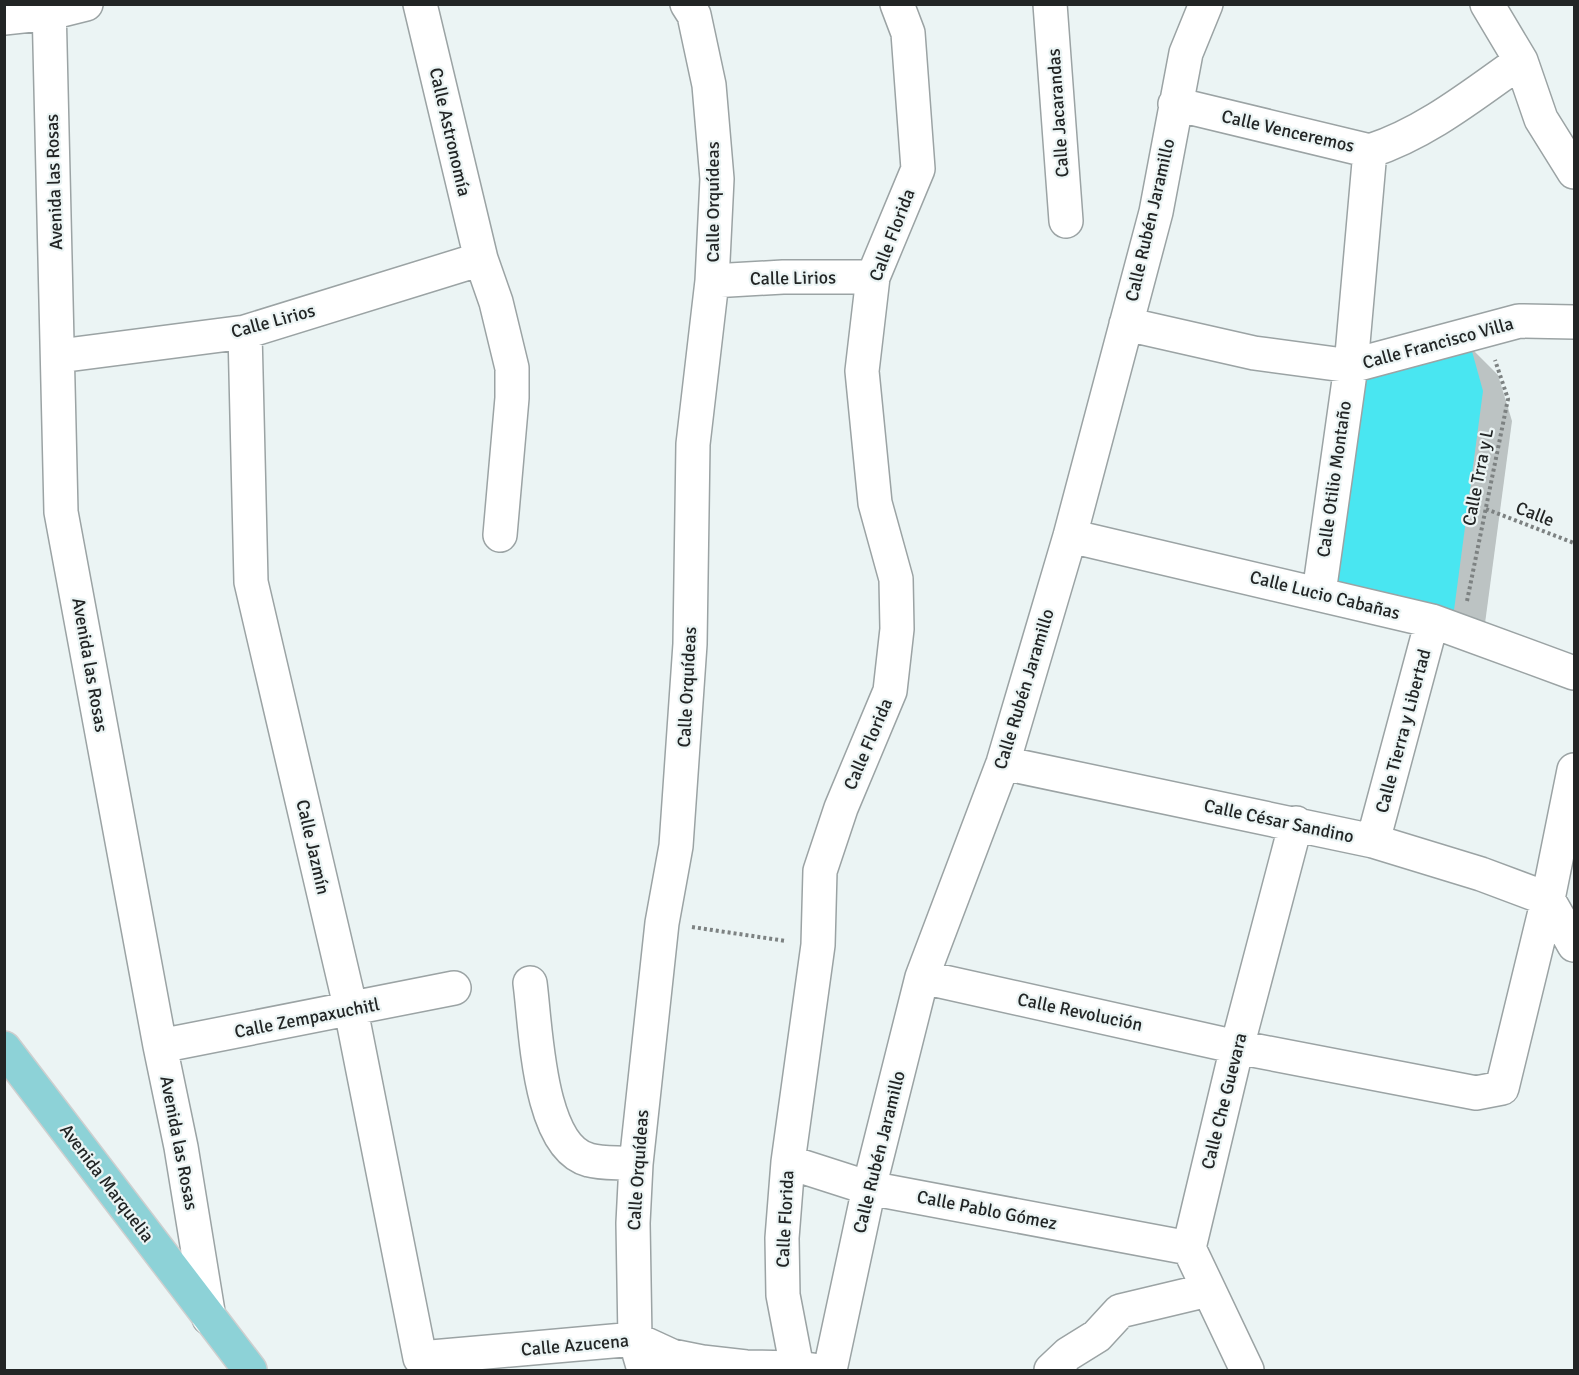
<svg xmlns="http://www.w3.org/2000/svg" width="1579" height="1375" font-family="Signika,sans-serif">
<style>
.shadow{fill:#0003}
.building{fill:#49e6f1}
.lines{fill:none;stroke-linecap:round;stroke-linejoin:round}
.minor-casing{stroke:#9ba3a4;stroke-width:36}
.major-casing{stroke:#cecfcf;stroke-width:36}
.path{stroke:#7d8282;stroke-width:4;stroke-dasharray:3 3;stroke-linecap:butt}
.minor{stroke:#fff;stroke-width:33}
.major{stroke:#8dd2d7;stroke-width:33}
.labels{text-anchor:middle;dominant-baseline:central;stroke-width:4.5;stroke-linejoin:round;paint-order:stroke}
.street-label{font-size:18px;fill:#222525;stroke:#ebf4f4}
</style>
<rect width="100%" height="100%" fill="#ebf4f4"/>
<path class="shadow" d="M1469 346 1498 375 1512 421 1482 646 1356 614Z"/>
<path class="building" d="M1470 344 1483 391 1453 618 1325 586 1359 374Z"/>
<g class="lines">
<g class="minor-casing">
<path id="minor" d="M49 4 61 512 160 1046 181 1147 209 1318
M420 4 481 259 496 302 512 368V398L500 535
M1050 4 1066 221
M1487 4 1521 61 1541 119 1574 172
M4 18 50 13 86 4
M1175 104 1370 151C1426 133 1474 94 1521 61
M712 281 783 277H873
M1126 324 1254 353 1351 366 1519 321 1574 322
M245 332 251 582 351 1010 420 1358 635 1339 672 1356 702 1362 746 1367 797 1368
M59 356 245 332 481 259
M1070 536 1432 621 1574 673
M1319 593 1351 366 1370 151
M1003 763 1373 841 1481 874 1548 899
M1373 841 1432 621
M1548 899 1574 945
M922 977 1237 1047 1476 1093 1502 1088 1548 899 1574 770
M530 983C536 1027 538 1147 589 1160 603 1164 621 1162 636 1164
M160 1046 454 988
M788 1162 869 1188 1189 1248
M644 1370 635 1339 633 1223 636 1164 662 923 676 846 690 644 693 444 712 281 717 179 709 85 694 15 687 4
M813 1370 797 1368 783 1295 782 1238 788 1162 818 945 820 871 841 808 890 691 897 629 896 579 875 503 862 371 873 277 918 169 908 33 897 4
M830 1370 869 1188 922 977 1003 763 1070 536 1156 212 1186 53 1206 4
M1051 1370 1068 1354 1097 1336 1120 1311 1208 1290
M1247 1370 1189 1248 1237 1047 1296 823"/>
</g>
<g class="major-casing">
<path id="major" d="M4 1048 250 1370"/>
</g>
<path class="path" d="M1486 509 1574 543
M1467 601 1508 399 1495 360
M692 927 786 941"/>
<use href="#minor" class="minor"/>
<use href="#major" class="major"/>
</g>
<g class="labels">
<g class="street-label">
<text transform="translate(1058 113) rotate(-94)">Calle Jacarandas</text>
<text transform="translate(1288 131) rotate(13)">Calle Venceremos</text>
<text transform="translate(450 132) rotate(77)">Calle Astronomía</text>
<text transform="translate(54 182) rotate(-92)">Avenida las Rosas</text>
<text transform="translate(713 202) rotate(-90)">Calle Orquídeas</text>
<text transform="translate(1150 220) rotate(-77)">Calle Rubén Jaramillo</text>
<text transform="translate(892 235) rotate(-69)">Calle Florida</text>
<text transform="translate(793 278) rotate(-1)">Calle Lirios</text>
<text transform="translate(273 321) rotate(-15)">Calle Lirios</text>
<text transform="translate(1438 343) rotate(-15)">Calle Francisco Villa</text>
<text transform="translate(1478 477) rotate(-79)">Calle Trra y L</text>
<text transform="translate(1334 479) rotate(-82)">Calle Otilio Montaño</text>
<text transform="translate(1535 514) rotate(21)">Calle</text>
<text transform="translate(1325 595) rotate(14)">Calle Lucio Cabañas</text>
<text transform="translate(90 665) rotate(80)">Avenida las Rosas</text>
<text transform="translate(687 687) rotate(-87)">Calle Orquídeas</text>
<text transform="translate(1024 689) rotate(-73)">Calle Rubén Jaramillo</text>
<text transform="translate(1403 731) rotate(-75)">Calle Tierra y Libertad</text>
<text transform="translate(868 744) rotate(-67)">Calle Florida</text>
<text transform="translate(1279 821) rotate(12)">Calle César Sandino</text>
<text transform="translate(313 847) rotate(77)">Calle Jazmín</text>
<text transform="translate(1080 1012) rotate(12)">Calle Revolución</text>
<text transform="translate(307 1018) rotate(-11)">Calle Zempaxuchitl</text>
<text transform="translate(1224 1101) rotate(-76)">Calle Che Guevara</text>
<text transform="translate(179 1143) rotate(79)">Avenida las Rosas</text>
<text transform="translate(879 1152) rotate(-76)">Calle Rubén Jaramillo</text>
<text transform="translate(638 1170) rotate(-86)">Calle Orquídeas</text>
<text transform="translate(107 1183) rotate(53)">Avenida Marquelia</text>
<text transform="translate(987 1210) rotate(11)">Calle Pablo Gómez</text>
<text transform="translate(785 1219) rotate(-87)">Calle Florida</text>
<text transform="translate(575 1345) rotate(-5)">Calle Azucena</text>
</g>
</g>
<rect width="1579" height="1375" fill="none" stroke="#222525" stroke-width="12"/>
</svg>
